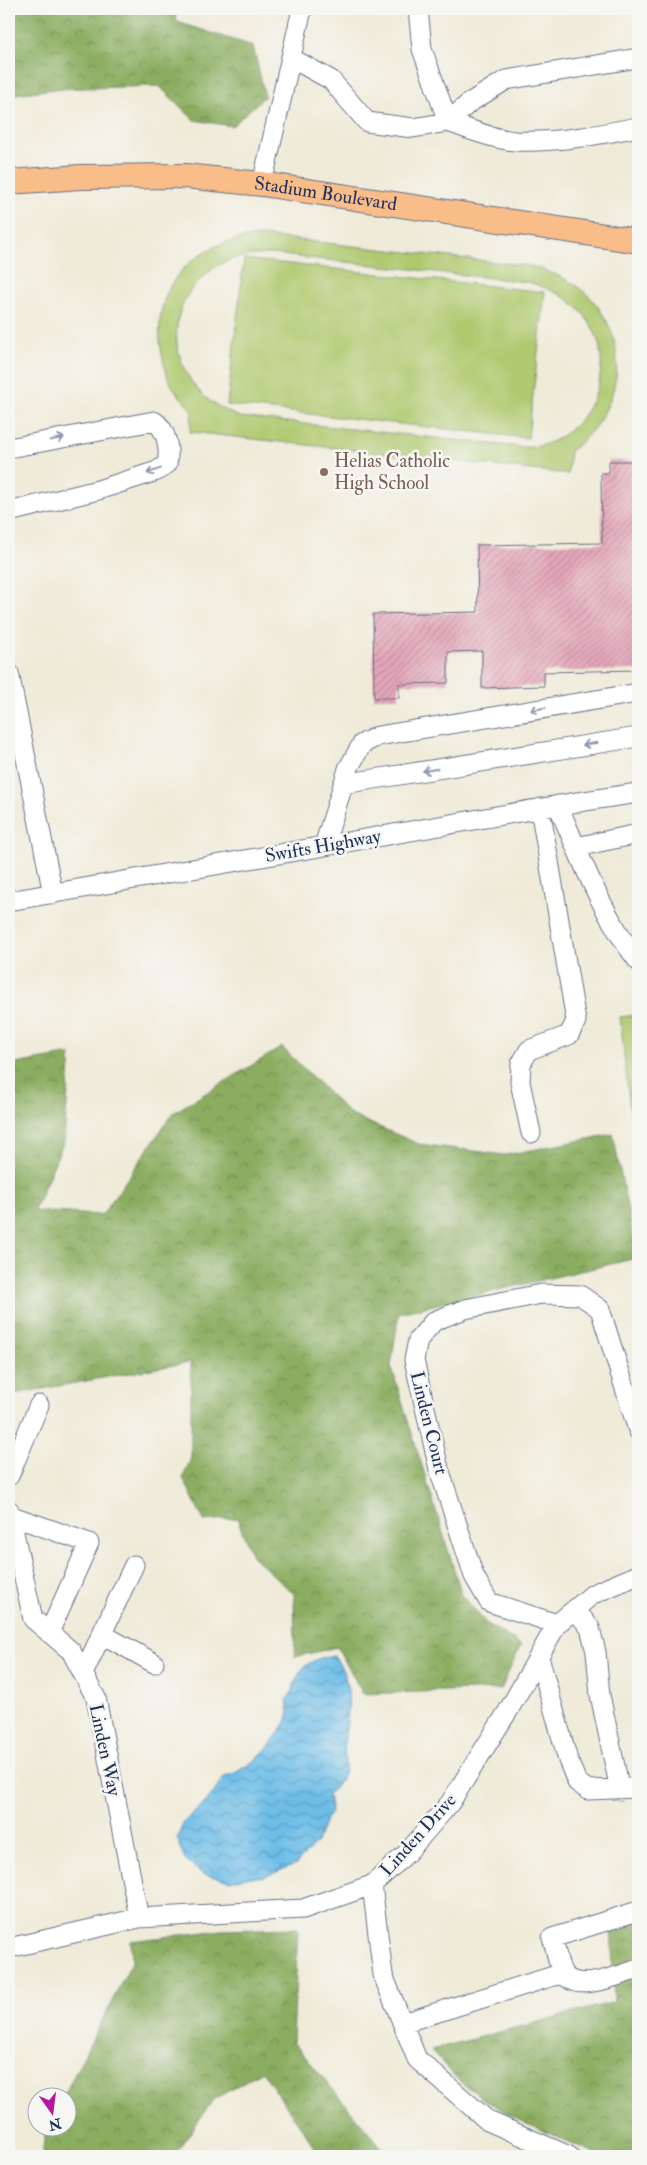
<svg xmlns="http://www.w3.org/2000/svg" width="647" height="2165" font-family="'IM FELL Double Pica',serif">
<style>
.green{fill:#afc96e;stroke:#657c66;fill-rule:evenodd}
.forest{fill:url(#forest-crowns);stroke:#536e60}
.water{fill:url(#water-waves);stroke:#4476a3}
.building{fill:url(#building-hatch)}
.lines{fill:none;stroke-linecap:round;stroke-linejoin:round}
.minor-casing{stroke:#667189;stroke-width:21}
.major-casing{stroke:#667189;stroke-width:26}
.minor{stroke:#fff;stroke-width:19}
.major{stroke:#f8bd89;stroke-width:24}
.oneway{stroke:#8d97ae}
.education-dot{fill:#8d6e63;stroke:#f6f6f2;stroke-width:2}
.labels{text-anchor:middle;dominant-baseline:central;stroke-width:5;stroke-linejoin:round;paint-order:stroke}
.street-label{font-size:19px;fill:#1b2f5e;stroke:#f6f6f2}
.education-label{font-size:19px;fill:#785e54;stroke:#f6f6f2;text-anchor:start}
</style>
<defs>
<pattern id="forest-crowns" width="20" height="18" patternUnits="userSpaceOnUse" patternTransform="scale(1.25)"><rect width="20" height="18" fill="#8bad61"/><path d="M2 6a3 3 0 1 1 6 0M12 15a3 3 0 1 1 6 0" fill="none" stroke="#718d53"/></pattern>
<pattern id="water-waves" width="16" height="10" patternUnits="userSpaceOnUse" patternTransform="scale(1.25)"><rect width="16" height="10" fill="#6dbde8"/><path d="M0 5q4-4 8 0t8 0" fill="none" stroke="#599abf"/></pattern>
<pattern id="building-hatch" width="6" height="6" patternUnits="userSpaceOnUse" patternTransform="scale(1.25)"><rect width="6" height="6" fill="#e5a7ba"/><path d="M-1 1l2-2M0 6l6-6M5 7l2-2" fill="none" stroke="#b9889a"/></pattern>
</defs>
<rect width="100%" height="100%" fill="#f6f6f2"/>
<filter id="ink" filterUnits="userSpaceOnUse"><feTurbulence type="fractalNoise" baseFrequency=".02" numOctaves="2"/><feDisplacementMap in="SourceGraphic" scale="10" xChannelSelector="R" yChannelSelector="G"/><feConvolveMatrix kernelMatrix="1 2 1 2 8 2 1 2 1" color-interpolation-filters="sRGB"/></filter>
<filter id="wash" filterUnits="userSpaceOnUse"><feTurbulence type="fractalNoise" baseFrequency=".0096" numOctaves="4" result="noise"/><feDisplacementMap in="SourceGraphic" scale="20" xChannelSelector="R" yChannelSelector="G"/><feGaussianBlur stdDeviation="1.12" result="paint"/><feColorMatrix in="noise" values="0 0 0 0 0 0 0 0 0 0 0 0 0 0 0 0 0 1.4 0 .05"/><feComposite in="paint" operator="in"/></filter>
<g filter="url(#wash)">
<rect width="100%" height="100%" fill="#f0ebd9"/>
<path class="green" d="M264 236 531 266C549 271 567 278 582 290 590 296 597 305 602 313 632 360 614 420 570 451L568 474 190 432 192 410C183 400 174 391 169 380 165 371 163 359 161 350 150 281 199 238 264 236ZM272 254 528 282C554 290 578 301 592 327 617 371 588 434 539 446 533 447 526 447 520 447L240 417C228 412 216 406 206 398 175 370 166 324 191 290 200 278 215 265 230 260 244 255 258 255 272 254Z
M244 259 545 292 528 438 227 405Z
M638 1015V1109L630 1110 620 1017Z"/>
<path class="forest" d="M9 9H174L177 22 253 46 265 96 232 126 194 120 159 86 53 89 9 95Z
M282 1047 351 1115 419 1144 505 1155 613 1134 637 1258 399 1313 391 1366 462 1595 486 1623 521 1645 501 1689 363 1694 337 1647 295 1657 294 1594 252 1556 237 1518 204 1521 183 1478 191 1458V1362L9 1395V1065L71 1054 64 1141 34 1211 102 1215 173 1113Z
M638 1909V2156H602L527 2124 488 2102 459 2081 431 2050 614 2002 611 1918Z
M298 1928 293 2042 389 2156H321L262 2071 213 2100 174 2156H42L45 2133 47 2128H68V2098L63 2097 132 1962 131 1941 221 1930Z"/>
<path class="water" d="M333 1655C357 1685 347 1712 344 1746 344 1754 346 1766 344 1773 342 1778 332 1792 328 1795L331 1813 326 1819 317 1842 296 1864 277 1872 260 1877H245L230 1881 203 1874 185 1860 177 1838 184 1822 210 1798 225 1776 235 1773 254 1761 270 1745 286 1722 289 1711 287 1700C294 1691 294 1680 301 1671 307 1661 323 1657 333 1655Z"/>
<g id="blocks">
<path class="building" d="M609 461H638V670L544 672V686L482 688V651L448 652V683L399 684V698H374L373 614 478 612 477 545 602 543 601 473H609Z"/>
</g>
</g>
<g filter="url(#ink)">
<use href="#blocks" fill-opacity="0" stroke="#667189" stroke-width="1"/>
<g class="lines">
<g class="minor-casing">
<path id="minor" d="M418 9 422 49 448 122C469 129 492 139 515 141 557 143 597 135 638 127
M291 58 331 80 367 122 413 128 448 122 469 103 506 80 638 58
M262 184 302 9
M9 448 154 421C167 429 170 450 167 464L157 471 98 490 9 512
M9 673 53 894
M343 784 638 737
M558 805C581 859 602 914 638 961
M324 846 348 769 362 744 378 736 638 693
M576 847 638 834
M9 901 571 803 638 793
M531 1133 520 1082 521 1064 529 1050 569 1035 576 1021 540 808
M9 1476 39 1405
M9 1510 33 1619 71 1651 96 1698 139 1918
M9 1515 89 1543 49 1633
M575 1609 590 1628 596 1652 600 1695 620 1790
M557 1624 489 1602 474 1576 439 1469 414 1360 418 1340 434 1321 465 1309 541 1294 580 1295 600 1309 638 1430
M102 1634 154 1663
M539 1657 568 1760 577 1782 588 1790 638 1788
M83 1674 134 1565
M372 1885 383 1975 417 2059 488 2121 569 2156
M638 1911 552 1938C556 1948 557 1962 562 1972 575 1995 619 1975 638 1969
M9 1948 139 1918 303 1909 372 1885 407 1853 450 1803 508 1711 557 1624 593 1594 638 1575
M403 2023 563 1973"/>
</g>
<g class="major-casing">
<g id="major">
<path id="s1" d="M9 182 81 177 185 176 262 184 638 241"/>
</g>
</g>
<use href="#minor" class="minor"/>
<use href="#major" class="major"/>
</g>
<defs><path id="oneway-shaft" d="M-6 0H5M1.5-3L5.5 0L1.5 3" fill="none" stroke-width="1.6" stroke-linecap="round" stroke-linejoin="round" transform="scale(1.25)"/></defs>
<g class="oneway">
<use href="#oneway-shaft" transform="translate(57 439) rotate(-11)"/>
<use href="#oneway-shaft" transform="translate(154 471) rotate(160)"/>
<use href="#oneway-shaft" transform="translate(538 709) rotate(170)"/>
<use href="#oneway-shaft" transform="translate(590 744) rotate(171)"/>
<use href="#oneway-shaft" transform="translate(430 770) rotate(171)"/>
</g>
</g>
<circle class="education-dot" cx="324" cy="472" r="5"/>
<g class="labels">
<g class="street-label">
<text stroke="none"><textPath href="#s1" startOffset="318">Stadium Boulevard</textPath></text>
<text transform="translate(323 846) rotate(-10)">Swifts Highway</text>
<text transform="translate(429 1423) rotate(76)">Linden Court</text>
<text transform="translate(105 1750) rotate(78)">Linden Way</text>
<text transform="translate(418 1835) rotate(-48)">Linden Drive</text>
</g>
<g class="education-label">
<text x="334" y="461">Helias Catholic<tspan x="334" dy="22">High School</tspan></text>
</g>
</g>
<rect width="647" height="2165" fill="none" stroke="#f6f6f2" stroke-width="30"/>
<g transform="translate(52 2112) rotate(166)"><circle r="24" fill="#f6f6f2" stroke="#9ea6b7"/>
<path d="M0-4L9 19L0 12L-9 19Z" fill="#b5179e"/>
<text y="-8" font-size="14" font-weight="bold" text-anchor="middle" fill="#1b2f5e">N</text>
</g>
</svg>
